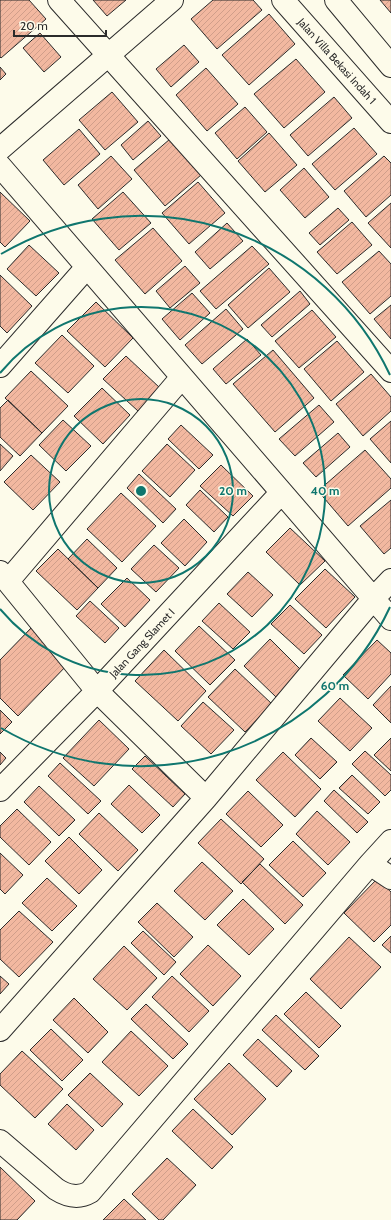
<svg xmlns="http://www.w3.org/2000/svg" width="391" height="1220" font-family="Cabin,sans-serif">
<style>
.building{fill:url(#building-hatch);stroke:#2b2b2b}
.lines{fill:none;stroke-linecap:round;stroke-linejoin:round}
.minor-casing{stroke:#2b2b2b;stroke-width:24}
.minor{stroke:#fdfbea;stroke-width:22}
.ring{fill:none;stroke:#0f766e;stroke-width:2}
.labels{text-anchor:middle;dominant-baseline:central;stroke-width:3;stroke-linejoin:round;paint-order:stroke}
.street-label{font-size:11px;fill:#2b2b2b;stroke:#fdfbea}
.centre{fill:#0f766e;stroke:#fdfbea;stroke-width:2}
.ring-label{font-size:12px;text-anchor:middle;font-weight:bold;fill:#0f766e;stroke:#fdfbea;stroke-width:3;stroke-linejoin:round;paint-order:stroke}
</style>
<defs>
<pattern id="building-hatch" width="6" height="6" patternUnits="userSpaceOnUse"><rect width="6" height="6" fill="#f2b8a0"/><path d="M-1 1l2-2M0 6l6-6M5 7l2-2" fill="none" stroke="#d09e8a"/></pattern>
</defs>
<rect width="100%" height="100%" fill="#fdfbea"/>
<path class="building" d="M0 0H29L46 19 1 58 0 57Z
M93 0H126L107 16Z
M213 0H253L262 10 217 49 191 19Z
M380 0H391V13Z
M269 14 295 44 249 85 222 55Z
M40 33 61 57 44 72 23 48Z
M184 45 199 62 171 87 156 69Z
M296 59 325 92 284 128 254 94Z
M0 67 6 74 0 80Z
M206 68 238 104 207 131 176 95Z
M112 92 138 122 105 150 79 120Z
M334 97 352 118 308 156 290 135Z
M245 107 267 132 237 159 215 133Z
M148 121 161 136 133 160 121 145Z
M354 128 377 154 335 190 312 164Z
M79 129 100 154 64 185 43 160Z
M269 133 297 165 265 192 238 161Z
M170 139 201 175 165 206 134 170Z
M111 156 132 179 98 209 78 185Z
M384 156 391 163V195L366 217 344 191Z
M304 168 329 197 305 218 280 190Z
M198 182 225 213 189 244 162 213Z
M0 192 30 221 5 247 0 242Z
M123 192 151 223 119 250 92 219Z
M391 203V248L368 223Z
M338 208 349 220 320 245 309 233Z
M352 222 372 245 337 274 317 252Z
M227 223 243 241 210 269 195 252Z
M153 228 182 261 145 294 115 260Z
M29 245 59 273 36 296 7 269Z
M252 246 269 264 216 309 200 291Z
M379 251 391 264V296L370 314 342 282Z
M185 266 200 283 170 308 156 291Z
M269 268 290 292 248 328 228 305Z
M0 275 32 306 7 333 0 326Z
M300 291 310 304 272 337 261 325Z
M192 293 210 313 180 340 162 319Z
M96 302 133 338 105 367 67 331Z
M391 305V339L374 319Z
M226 309 243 329 202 364 185 345Z
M312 310 336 337 299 368 275 341Z
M62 335 94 366 68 393 35 363Z
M247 339 261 355 226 384 213 369Z
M337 341 364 372 331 401 304 369Z
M273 350 314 398 275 432 233 384Z
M126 356 160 388 138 411 103 379Z
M31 371 68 406 42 433 5 398Z
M371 374 391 397V411L363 436 336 404Z
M102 388 130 415 103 444 74 416Z
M8 400 42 433 20 456 0 437V408Z
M319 405 334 422 295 456 279 439Z
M63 420 91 446 66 471 39 445Z
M391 421V463L370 439Z
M181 425 213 455 199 469 168 439Z
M338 433 350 447 316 477 303 463Z
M0 444 13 456 0 471Z
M167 444 195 470 170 497 142 471Z
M365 450 391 479V488L348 526 318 491Z
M31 455 60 482 33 510 4 482Z
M221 465 253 496 233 516 200 486Z
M139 474 176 509 163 523 127 488Z
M200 490 228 517 214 532 186 505Z
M121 493 156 526 122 562 87 529Z
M391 500V548L384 554 360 526Z
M184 519 207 542 185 566 161 543Z
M290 528 325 561 300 585 266 552Z
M87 539 117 568 98 588 68 559Z
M154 545 179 568 156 592 131 569Z
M58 549 98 588 77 610 36 571Z
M325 569 355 597 326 628 295 599Z
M248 572 273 595 252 617 227 594Z
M127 578 150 600 125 627 101 604Z
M90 601 119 628 105 643 76 616Z
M219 603 250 632 233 649 202 621Z
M290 605 322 635 304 654 271 624Z
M199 626 235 660 210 685 175 651Z
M32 627 69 663 18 716 0 698V660Z
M270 639 301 670 276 697 244 666Z
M377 640 391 653V674L368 699 343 675Z
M164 650 206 691 178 721 135 681Z
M235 669 272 704 245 732 208 697Z
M391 686V723L373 705Z
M340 698 372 728 350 751 318 721Z
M203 702 234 730 211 754 181 726Z
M0 710 12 722 0 734Z
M99 720 129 749 94 786 63 758Z
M311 738 337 762 320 779 295 755Z
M391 738V771L374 755Z
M365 751 391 775V790L385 796 352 764Z
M0 752 6 758 0 765Z
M283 752 321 789 295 817 256 780Z
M145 756 185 794 173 807 132 769Z
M60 763 101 801 88 814 48 776Z
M352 775 380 802 368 814 339 788Z
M129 785 160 815 142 833 111 804Z
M39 786 75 820 59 836 24 802Z
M334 790 368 822 357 833 324 801Z
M248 791 283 825 261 847 226 814Z
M17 809 51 842 29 865 0 837V826Z
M317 811 350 842 328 865 296 834Z
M99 813 138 850 118 871 79 834Z
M221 819 264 859 241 884 198 843Z
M69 837 102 870 79 894 45 861Z
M293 841 326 873 303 897 269 865Z
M0 853 23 875 5 894 0 889Z
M202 862 233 891 205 920 174 891Z
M260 864 303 905 285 924 242 882Z
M47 878 77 906 52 931 22 903Z
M377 879 391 892V925L374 942 344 913Z
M243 899 274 929 249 955 217 925Z
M157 903 193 937 174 957 138 922Z
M19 911 53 942 19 977 0 959V930Z
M143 931 176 962 164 975 131 943Z
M391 936V953L382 945Z
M349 937 381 967 341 1009 310 979Z
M208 945 241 976 213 1006 180 974Z
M124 946 157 978 127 1010 93 979Z
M0 976 9 984 0 994Z
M172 976 209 1011 189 1032 152 997Z
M306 992 341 1026 319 1048 284 1014Z
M74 998 108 1032 88 1053 53 1020Z
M146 1004 188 1044 173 1059 131 1019Z
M276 1015 319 1056 305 1070 262 1030Z
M51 1029 83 1060 62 1081 30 1050Z
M131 1031 168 1066 139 1096 102 1062Z
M258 1039 292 1071 277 1087 243 1055Z
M22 1051 63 1089 35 1118 0 1085V1074Z
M229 1063 266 1099 232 1135 194 1099Z
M90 1073 123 1104 102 1127 68 1095Z
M67 1104 94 1130 76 1150 48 1124Z
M193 1109 233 1147 212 1169 172 1131Z
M167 1158 196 1185 163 1220H159L132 1194Z
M0 1167 35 1201 17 1220H0Z
M124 1199 146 1220H103Z"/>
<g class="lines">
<g class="minor-casing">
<path id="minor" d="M59 0 391 371
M283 0 391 122
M336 0 391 66
M0 149 172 0
M0 166 391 619
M0 366 87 267
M0 572 97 691 206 798
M8 581 182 377
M0 790 97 691 281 493
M370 864 391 878
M0 1030 206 798 373 599 391 580
M0 1141 56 1189C67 1196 78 1199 90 1192L370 864 391 841"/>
</g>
<use href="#minor" class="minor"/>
</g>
<g class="ring">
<circle cx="141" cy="491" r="92"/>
<path d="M0 373A184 184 0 1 1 0 609"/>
<path d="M390 607A275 275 0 0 1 1 728M1 254A275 275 0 0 1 390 375"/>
</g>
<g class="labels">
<g class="street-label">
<text transform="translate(337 61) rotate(48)">Jalan Villa Bekasi Indah 1</text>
<text transform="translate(142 643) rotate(-47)">Jalan Gang Slamet I</text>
</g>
</g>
<circle cx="141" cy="491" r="6" class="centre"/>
<g class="ring-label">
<text x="233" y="495">20 m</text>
<text x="325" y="495">40 m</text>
<text x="335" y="690">60 m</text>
</g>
<path d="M14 30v6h92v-6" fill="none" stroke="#2b2b2b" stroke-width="2"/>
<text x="20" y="30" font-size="12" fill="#2b2b2b" stroke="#fdfbea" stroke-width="3" paint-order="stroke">20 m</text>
</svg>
